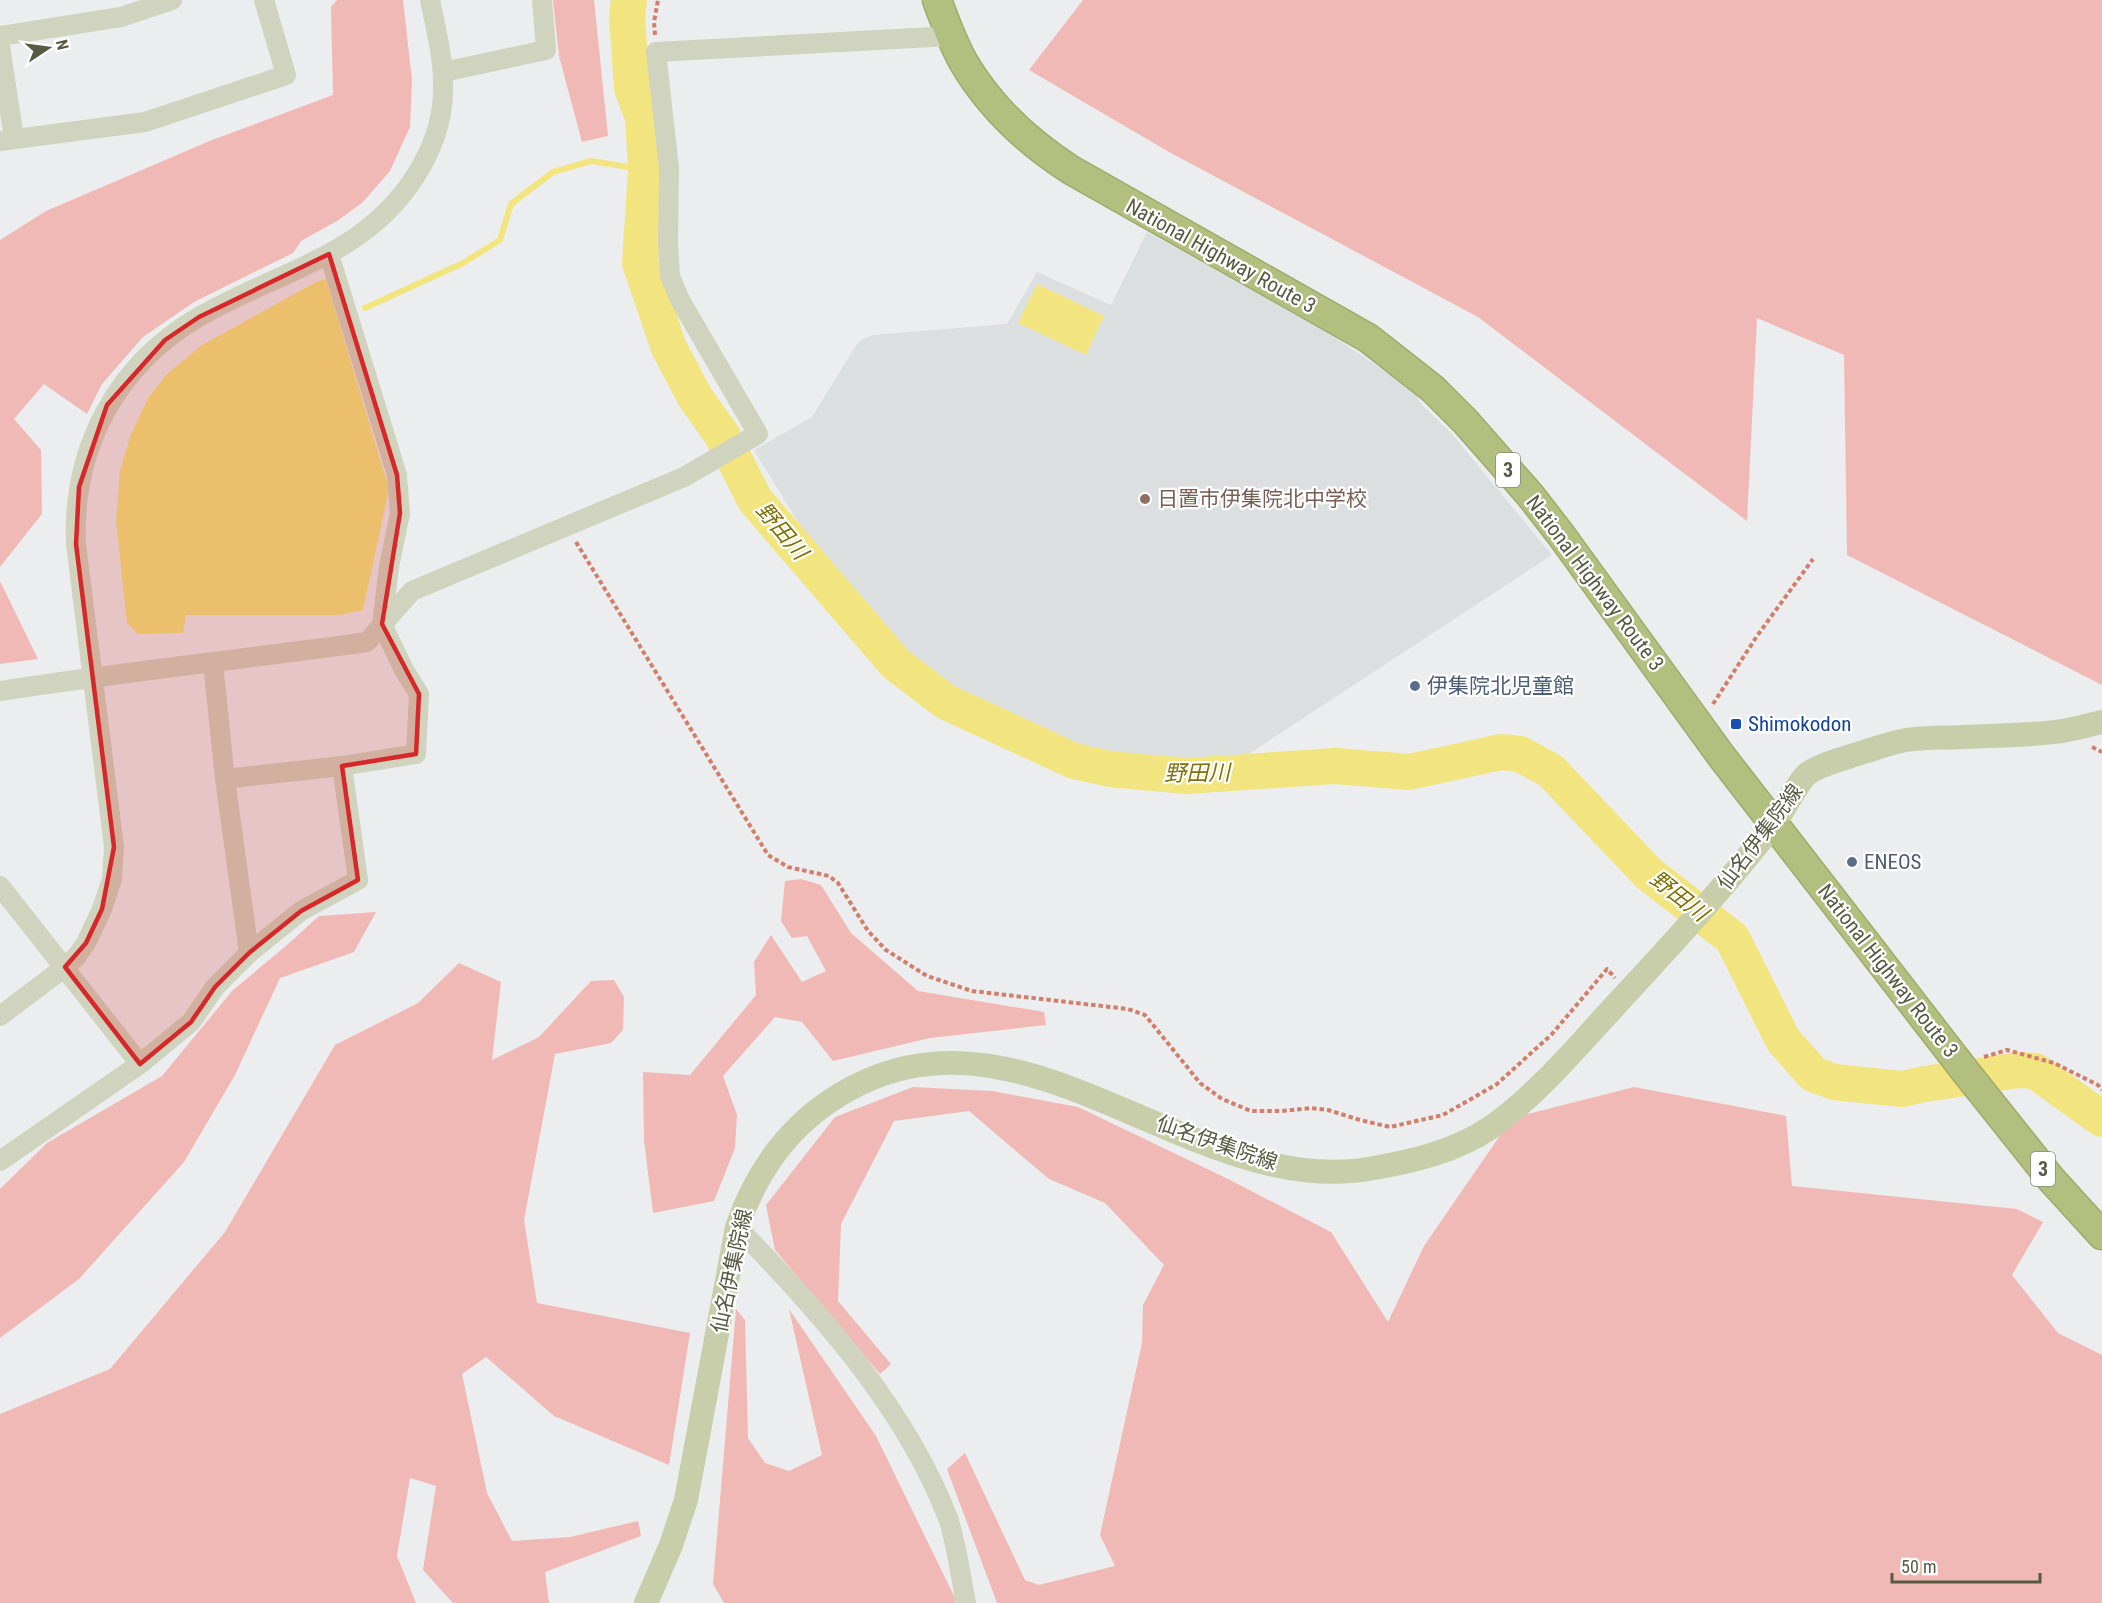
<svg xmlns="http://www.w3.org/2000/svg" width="2102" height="1603" font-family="'Roboto Condensed','Noto Sans JP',sans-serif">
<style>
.education{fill:#dcdfe0}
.green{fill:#f1b9b5}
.water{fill:#f2e57f}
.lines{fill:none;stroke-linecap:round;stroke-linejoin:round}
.stream{stroke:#f2e57f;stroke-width:6}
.river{stroke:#f2e57f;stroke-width:36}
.highway-casing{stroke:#9eab6b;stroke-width:31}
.path{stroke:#d17e6b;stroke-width:4;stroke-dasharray:4.5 3;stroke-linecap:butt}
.minor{stroke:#d0d3be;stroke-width:20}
.major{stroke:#c7cea9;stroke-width:24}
.highway{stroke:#b3bf7f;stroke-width:28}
.marked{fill:#d62828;fill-opacity:0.2;stroke:#d62828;stroke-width:4.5;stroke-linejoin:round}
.education-dot{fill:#8d6e63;stroke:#fff;stroke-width:2}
.service-dot{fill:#5c6f8a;stroke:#fff;stroke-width:2}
.transit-dot{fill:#1a4fb4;stroke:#fff;stroke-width:2}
.labels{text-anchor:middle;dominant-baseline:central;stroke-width:4.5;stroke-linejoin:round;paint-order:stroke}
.shield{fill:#fff;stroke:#898c7b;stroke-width:1.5}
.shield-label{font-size:20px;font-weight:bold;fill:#575b43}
.street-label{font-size:21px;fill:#575b43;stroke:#fff}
.education-label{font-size:21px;fill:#785e54;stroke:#fff;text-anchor:start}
.service-label{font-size:21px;fill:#4e5e75;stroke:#fff;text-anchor:start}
.transit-label{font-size:21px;fill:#164399;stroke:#fff;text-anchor:start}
.water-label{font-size:22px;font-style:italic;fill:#807206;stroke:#fff}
</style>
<rect width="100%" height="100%" fill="#ecedef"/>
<path class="education" d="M1147 232 1324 330 1415 392 1420 403 1451 433 1552 555 1241 759 1212 767 1089 750 1051 739 938 684 902 654 807 537 754 450 812 417 855 347 861 340 873 335 1007 324 1037 272 1111 305Z"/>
<path class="green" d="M337 0H403L412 80 410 127 390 171 362 203 337 221 301 241 293 253 194 302 143 337 102 384 87 414 44 384 14 419 41 450 42 514 0 567V240L46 211 212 140 333 95 331 7Z
M553 0H594L608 136 582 142 559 56Z
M1083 0H2102V685L1847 555 1844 355 1757 318 1747 521 1478 317 1169 152 1029 70Z
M0 581 38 659 0 664Z
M801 879 821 885 851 933 918 991 1044 1012 1046 1025 930 1038 833 1061 802 1022 775 1017 723 1076 737 1115 735 1148 714 1201 653 1213 644 1140 643 1072 690 1075 756 995 754 962 771 935 802 982 826 971 807 936 792 938 781 921 785 881Z
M376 912 354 952 280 978 235 1075 184 1162 79 1279 0 1338V1189L47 1143 162 1076 232 991 287 945 319 916Z
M459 963 501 982 492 1060 539 1037 591 981 614 980 624 997 623 1030 611 1043 555 1054 524 1220 537 1303 690 1333 669 1465 554 1416 486 1357 462 1374 487 1493 512 1541 570 1537 638 1521 641 1536 545 1572 549 1603H453L423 1570 436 1486 410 1478 397 1556 416 1603H0V1414L110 1369 225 1232 335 1045 418 1003Z
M913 1087 992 1091 1078 1107 1228 1179 1331 1232 1388 1322 1424 1246 1512 1118 1634 1087 1786 1116 1792 1186 2017 1209 2043 1222 2012 1275 2058 1333 2102 1355V1603H997L947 1469 965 1453 1025 1580 1039 1585 1115 1566 1100 1535 1142 1343 1143 1305 1164 1265 1105 1203 1049 1179 969 1111 894 1121 841 1224 838 1301 891 1364 880 1374 775 1250 766 1205 835 1117Z
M736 1309 745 1320 748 1438 765 1463 789 1471 822 1455 789 1309 876 1436 956 1600 955 1603H724L713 1584Z"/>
<path class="water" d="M326 279 389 489 363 610 339 615H186L183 633 138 634 127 623 116 521 120 471 131 434 148 398 167 374 202 345 316 282Z
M1037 284 1104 316 1086 355 1018 323Z"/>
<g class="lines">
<path class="stream" d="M365 308 463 263 500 240 511 204 553 172 591 161 646 170"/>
<path class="river" d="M629 0 627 17 632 88 643 117 646 170 640 263 669 348 695 397 722 435 755 500 896 664 946 702 1074 761 1110 769 1186 776 1335 766 1409 772 1501 752 1520 754 1551 771 1649 874 1732 938 1783 1040 1813 1074 1834 1082 1902 1089 1925 1084 2019 1070 2035 1071 2102 1119"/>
<g class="highway-casing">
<path id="highway" d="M937 0C945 22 953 44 964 63 990 107 1029 143 1071 170L1368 338 1433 389 1465 421 1530 495 1561 535 1722 757 1965 1071 2051 1179 2102 1235"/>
</g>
<path class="path" d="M655 35 654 22 658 0
M576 542 768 855 788 867 829 876 838 883 868 931 886 950 927 976 972 991 1128 1009 1145 1015 1200 1083 1222 1099 1251 1111H1282L1311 1108 1328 1110 1360 1120 1390 1127 1443 1115 1497 1084 1552 1034 1607 969 1615 978
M1713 704 1757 636 1813 559
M2092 747 2102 752
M1984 1057 2007 1050 2054 1063 2098 1085 2102 1090"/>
<path class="minor" d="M0 36 121 17 172 0
M0 46 14 138
M443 72 546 50 542 0
M0 141 145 122 286 75 264 0
M213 663 225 779 249 953
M0 691C122 672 245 659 367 642L412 591 684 477 758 434 680 300 670 276 668 243 669 168 656 52 951 36
M225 779 342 766
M0 886 140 1064
M0 1016 65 967 76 957 86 943 102 909 112 879 114 847 76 544C72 449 116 365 199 317 281 269 374 255 423 163 435 141 443 115 443 90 444 60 436 29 430 0
M0 1161 140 1064 191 1022 215 987 249 953 301 911 358 880 342 766 416 754 419 694 404 670 382 624 389 567 400 513 397 475 329 254
M737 1227C819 1311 905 1407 948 1518 956 1541 961 1578 966 1603"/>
<path class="major" d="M646 1603 671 1545 686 1500 737 1227C756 1172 790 1124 841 1094 1023 984 1192 1203 1374 1168 1414 1161 1456 1151 1490 1128 1537 1095 1574 1050 1613 1008 1659 958 1706 908 1749 855 1759 842 1771 830 1779 816 1786 806 1798 783 1806 775 1816 766 1839 760 1851 756 1869 751 1888 743 1906 740 1925 737 1945 738 1964 737 1996 735 2030 736 2062 731 2075 729 2089 725 2102 722"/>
<use href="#highway" class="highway"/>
</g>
<path class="marked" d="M329 254 397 475 400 513 382 624 419 694 416 754 342 766 358 880 301 911 249 953 215 987 191 1022 140 1064 65 967 86 943 102 909 114 847 76 544 79 487 107 405 165 340 199 317Z"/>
<circle class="education-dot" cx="1145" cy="499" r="6"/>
<g class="service-dot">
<circle cx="1415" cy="686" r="6"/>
<circle cx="1852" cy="862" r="6"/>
</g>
<rect class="transit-dot" x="1730" y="718" width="12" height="12" rx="3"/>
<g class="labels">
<g class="shield">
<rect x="1496" y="453" width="24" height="34" rx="4.5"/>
<rect x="2031" y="1152" width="24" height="34" rx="4.5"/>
</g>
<g class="shield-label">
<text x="1508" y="470">3</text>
<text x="2043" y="1169">3</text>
</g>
<g class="street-label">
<text transform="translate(1221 256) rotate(29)">National Highway Route 3</text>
<text transform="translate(1595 583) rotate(53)">National Highway Route 3</text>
<text transform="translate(1760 837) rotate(-53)">仙名伊集院線</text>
<text transform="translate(1888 971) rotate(52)">National Highway Route 3</text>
<text transform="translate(1217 1143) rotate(19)">仙名伊集院線</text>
<text transform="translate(732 1271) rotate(-78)">仙名伊集院線</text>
</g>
<g class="education-label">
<text x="1157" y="499">日置市伊集院北中学校</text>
</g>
<g class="service-label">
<text x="1427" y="686">伊集院北児童館</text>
<text x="1864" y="862">ENEOS</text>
</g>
<g class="transit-label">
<text x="1748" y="724">Shimokodon</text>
</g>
<g class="water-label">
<text transform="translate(782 531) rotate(50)">野田川</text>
<text transform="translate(1197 773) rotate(-1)">野田川</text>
<text transform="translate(1679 896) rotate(38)">野田川</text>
</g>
</g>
<g transform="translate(48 48) rotate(77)" stroke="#ffffff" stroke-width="4.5" paint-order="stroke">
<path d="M0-4.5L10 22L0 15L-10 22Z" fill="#575b43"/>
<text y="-9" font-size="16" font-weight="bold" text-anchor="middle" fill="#575b43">N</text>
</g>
<path d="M1892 1573v9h148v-9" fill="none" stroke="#575b43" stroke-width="3"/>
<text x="1901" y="1573" font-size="18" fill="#575b43" stroke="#ffffff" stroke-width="4.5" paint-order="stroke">50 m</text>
</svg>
